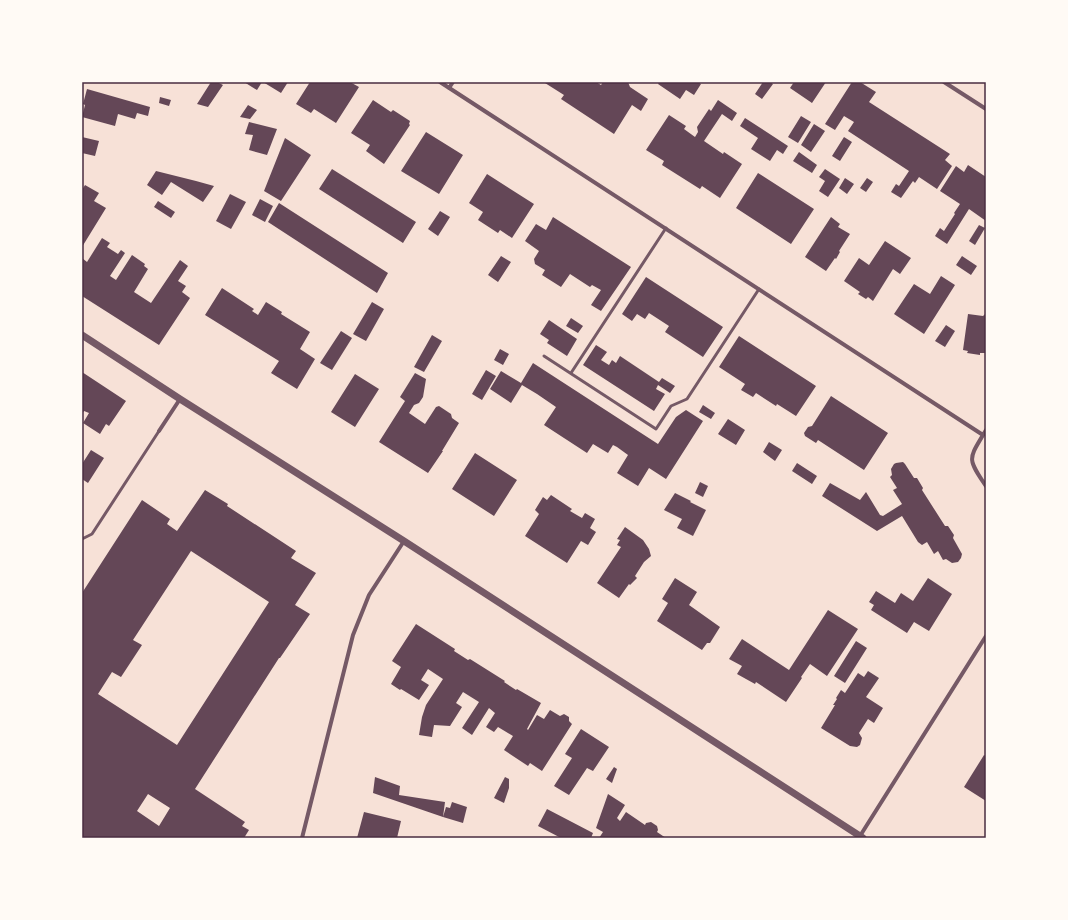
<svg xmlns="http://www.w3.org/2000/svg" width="1068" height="920" font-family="Overpass,sans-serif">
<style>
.building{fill:#644757;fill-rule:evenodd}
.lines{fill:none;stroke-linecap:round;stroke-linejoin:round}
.service{stroke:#755966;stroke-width:3}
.minor{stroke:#755966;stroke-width:4}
.tertiary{stroke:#755966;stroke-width:7}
.neatline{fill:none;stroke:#4a2c40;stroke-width:1.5}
</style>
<rect width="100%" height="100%" fill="#f7e1d7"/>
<path class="building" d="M211 82H217L223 85 208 107 197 104Z
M244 82H262L257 90Z
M263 82H288L281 93Z
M310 82H350L359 87 336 123 314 109 311 113 296 104Z
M546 82H596L601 85 603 82H628L630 87 648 99 641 111 632 105 614 134 561 99 564 95 545 83Z
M659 82H698L701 84 694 95 686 90 680 99 658 84Z
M763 82H770L773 84 762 99 755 94Z
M794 82H826L812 103 790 88Z
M852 82H860L876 92 869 102 950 154 945 160 952 166 937 189 919 177 915 183 913 181 901 198 891 192 896 184 899 186 909 171 848 131 854 122 844 116 835 130 825 124Z
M87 89 150 107 148 116 137 113 135 119 118 114 115 126 82 117 85 105 83 104Z
M160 97 171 100 169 106 159 103Z
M373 100 391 112 393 110 410 121 409 124 410 125 384 164 366 151 370 145 351 133Z
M718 100 737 113 732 121 722 114 704 141 723 154 724 152 742 164 720 198 702 186 700 189 662 165 664 161 646 150 669 115 686 126 684 129 695 137 698 132 697 127 709 109 711 111Z
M248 105 257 110 250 119 240 117Z
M801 116 811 122 798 143 788 137Z
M745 118 788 146 783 154 777 150 770 161 751 149 758 138 740 126Z
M249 122 277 129 267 155 249 150 253 135 245 134Z
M814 124 825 131 811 152 801 145Z
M426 132 463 155 439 194 401 171Z
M82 137 99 141 95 156 82 153Z
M844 137 852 142 840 161 832 156Z
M285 138 311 155 281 201 264 191Z
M799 152 817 165 812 173 793 161Z
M968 165 986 177V221L969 209 947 244 935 236 940 228 944 231 955 214 954 213 960 204 940 191 956 166 964 172Z
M332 169 416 222 403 243 319 189Z
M825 169 840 179 828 197 819 191 825 181 819 177Z
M156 171 196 181 214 186 203 202 171 182 162 195 147 185Z
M758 173 814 209 791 244 736 208Z
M487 174 534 204 512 238 500 230 498 233 478 220 483 212 469 203Z
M845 178 854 184 847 194 839 188Z
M867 178 873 182 866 192 860 188Z
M85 185 99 193 94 201 106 208 82 247V190Z
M230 194 246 202 231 229 216 221Z
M260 199 273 206 265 222 252 215Z
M158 201 175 212 171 218 154 207Z
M279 203 388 273 377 293 268 222Z
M440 211 450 217 438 236 428 229Z
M553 217 631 267 601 311 591 305 601 290 592 285 590 287 570 274 561 287 542 275 545 270 535 264 534 259 539 251 525 241 536 224 546 230Z
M831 217 840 224 838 227 850 234 839 251 840 252 836 259 835 258 826 271 805 257Z
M979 225 985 228 975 245 969 241Z
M102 238 110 243 107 247 118 254 121 250 125 253 110 276 116 280 132 255 145 264 144 266 148 269 134 292 151 303 180 260 188 266 178 281 186 286 182 292 190 298 159 345 82 296V258L87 262Z
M885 241 911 258 900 274 893 269 873 301 868 297 866 299 858 294 860 292 844 281 859 258 869 265Z
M501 256 511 262 498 282 488 275Z
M962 256 977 266 971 275 956 265Z
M941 276 955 285 924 334 894 314 914 284 930 294Z
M646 277 723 327 703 357 665 332 669 326 649 313 645 319 637 314 632 321 622 314Z
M222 288 254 309 252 311 258 315 266 302 282 312 281 314 310 332 300 349 315 359 297 389 271 373 279 361 205 315Z
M372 302 384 309 366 341 353 334Z
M986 313V353H980V355L967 353 968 351 963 350 968 314 983 316Z
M571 318 583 326 578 333 566 326Z
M549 320 577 339 567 356 547 343 549 340 540 334Z
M946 325 955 331 945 347 935 341Z
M341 331 352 338 332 370 320 363Z
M432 335 442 341 424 372 414 367Z
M739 336 816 386 796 416 777 404 776 406 756 393 753 397 741 390 745 384 719 367Z
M596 345 607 352 601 360 609 365 612 360 616 363 620 356 659 382 662 378 675 386 670 393 658 385 656 389 665 394 654 411 583 365Z
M500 349 509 354 503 365 494 360Z
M533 363 658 444 676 417 686 410 703 421 666 479 649 468 638 486 617 473 628 455 617 447 613 445 608 453 593 444 587 453 544 425 556 407 537 394 522 385 511 403 490 389 501 371 521 383Z
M486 370 496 376 482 400 472 394Z
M82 372 126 401 109 426 106 424 100 434 83 423 89 413 84 411 82 414Z
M415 373 426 379 423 397 419 403 414 405 409 413 425 424 436 407 439 406 451 414 452 418 459 423 442 451H443L428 473 379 442 405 401 400 397Z
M355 374 379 389 355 427 331 412Z
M831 396 888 433 864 470 818 440 816 443 805 436 804 433 808 427 812 426Z
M703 405 715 413 711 419 699 412Z
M728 419 745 430 736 445 718 434Z
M769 442 782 450 775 461 763 452Z
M91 450 104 458 88 483 82 479V464Z
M475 453 517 480 494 516 452 489Z
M903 462 905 464 914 478H917L923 488 922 490 945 526H948L954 535 953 538 962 554 961 558 958 562 952 563 946 559 943 560 938 551 934 554 927 542 922 545 918 542 902 516 877 531 822 496 830 483 860 500 866 492 880 515 883 516 902 504 893 490 897 488 890 477 892 475 891 469 894 464 896 463Z
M797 463 817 476 812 484 792 471Z
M700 482 708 486 703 497 695 493Z
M205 490 228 504 227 506 296 551 291 558 316 573 295 605 310 614 280 658H279L195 789 245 822 242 826 249 830 244 838H84L82 837V593L142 500 170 519 167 524 177 531ZM191 551 269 602 177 745 98 694 112 672 121 677 142 645 133 640ZM148 794 170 808 159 826 137 811Z
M675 493 691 501 690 502 706 510 693 536 677 528 682 519 664 510Z
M551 495 572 509 570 511 582 518 585 513 595 519 590 528 596 532 588 545 581 541 567 563 525 536 539 514 535 510 543 497 547 500Z
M625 527 643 540 649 549 651 556 644 562 635 576 637 578 630 585 629 584 619 598 597 583 621 547 617 545 620 540 617 539Z
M675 578 697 592 689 605 720 627 710 643H707L702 650 657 621 668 603 662 599Z
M928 578 952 594 929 631 914 622 907 633 871 610 874 605 869 602 876 591 895 603 901 593 913 601Z
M828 610 858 629 827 676 810 664 801 677 802 678 786 702 756 682 755 684 737 674 742 666 729 659 742 639 789 670Z
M416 624 455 649 454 651 468 660 470 659 505 681 504 682 516 690 517 689 541 703 527 729 528 730 537 715 544 719 550 710 560 716 564 714 569 717V721L572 724 542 771 530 763 528 766 504 750 513 736 498 727 494 732 486 727 495 713 489 708 472 735 462 728 479 702 463 692 456 703 462 707 450 726 434 725 432 737 419 735 422 717 426 705 443 679 428 669 421 680 429 685 419 700 401 689 400 690 391 684 401 667 392 661Z
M856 641 867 648 845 683 834 676Z
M868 671 879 678 866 697 883 708 874 723 868 719 859 733 862 738 860 745 857 747 850 746 821 728 835 705H833L837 699 836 698 841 690 845 693 858 673 864 677Z
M581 729 609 747 593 771 587 768 569 795 554 786 572 758 565 754Z
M984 755 986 756V801L964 787Z
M614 767 617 769 612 783 606 779Z
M375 777 400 786 399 795 445 802 443 817 373 793Z
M505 777 509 779V788L504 803 494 798Z
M608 794 625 805 617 818 620 821 626 812 645 825 646 823 651 822 657 826 658 830 657 832 666 838H599L603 832 596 828Z
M452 802 467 807 463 823 443 817 446 807 450 808Z
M547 809 593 833 591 838H561L538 826Z
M364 812 401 821 397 838H357Z"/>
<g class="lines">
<path class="service" d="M544 356 656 429 671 406 687 399 759 289
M571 373 666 228
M82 539 92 534 159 431"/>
<path class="minor" d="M440 82 983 435
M944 82 986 109
M449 88 453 82
M986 430C969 459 966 457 986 486
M159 431 180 399
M860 836 986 636
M302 838 353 635 369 595 404 541"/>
<path class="tertiary" d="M82 335 180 399 404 541 863 838"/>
</g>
<rect width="1068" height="920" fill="none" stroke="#fffaf5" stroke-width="166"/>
<rect x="83" y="83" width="902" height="754" class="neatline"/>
</svg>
